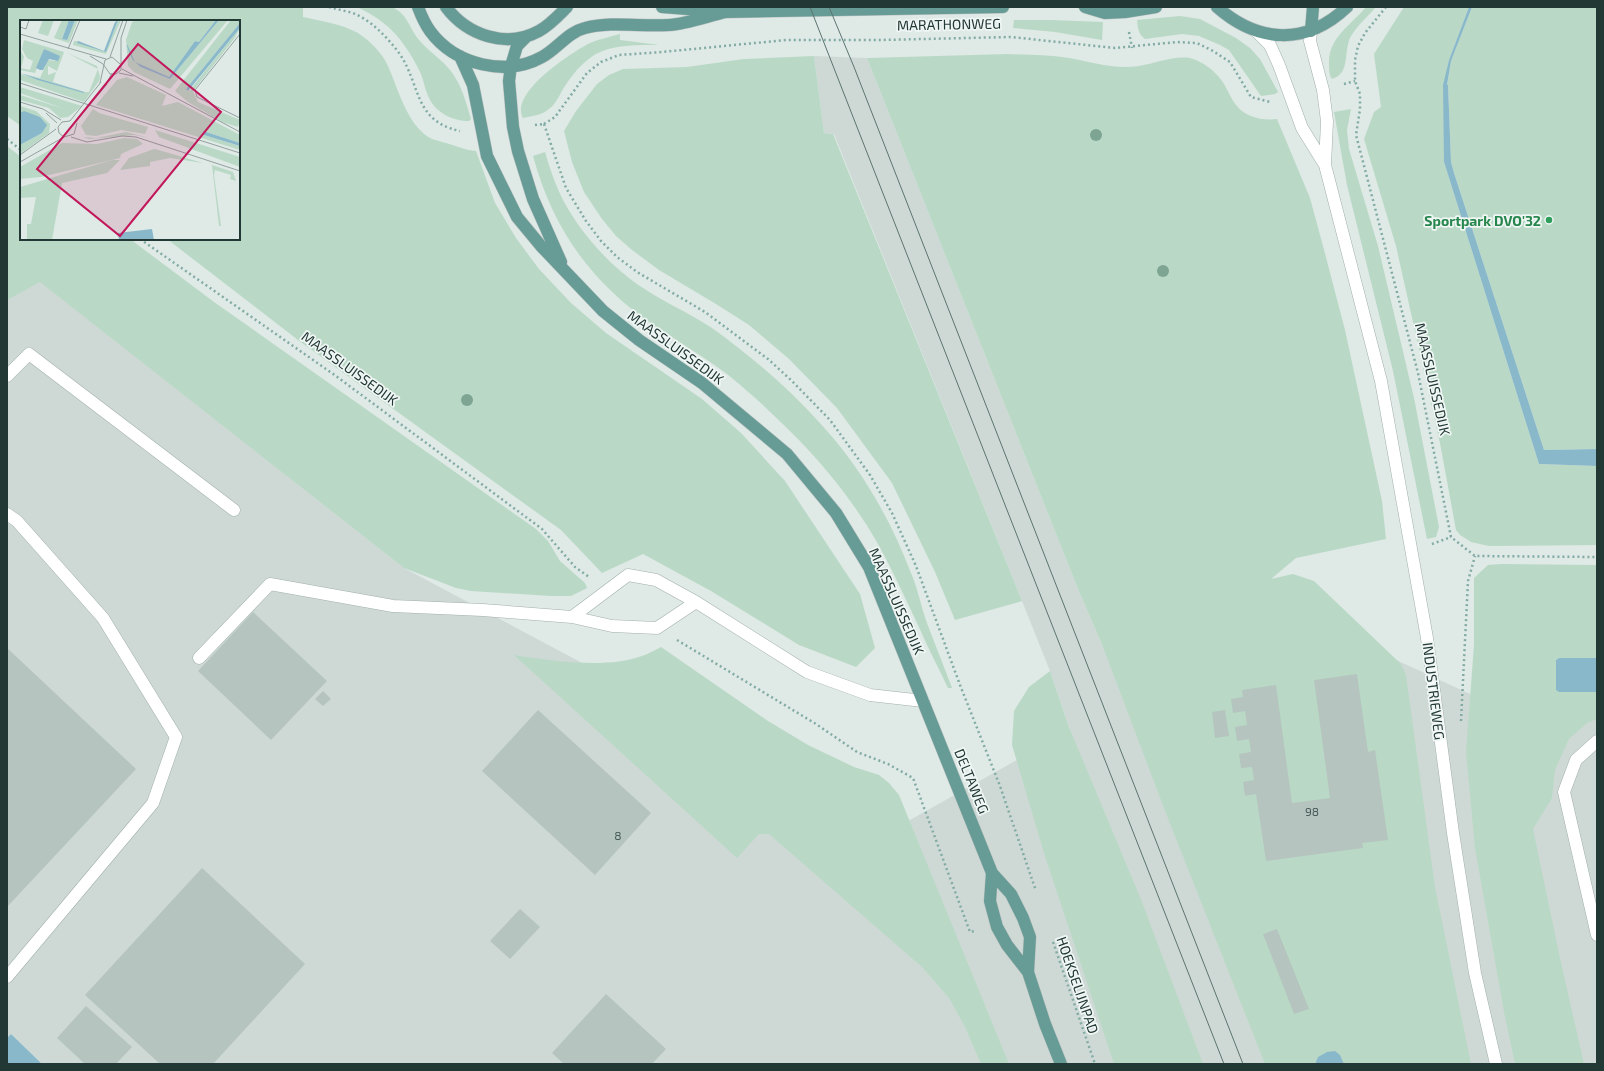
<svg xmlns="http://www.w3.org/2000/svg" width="1604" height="1071" font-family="'Exo 2',sans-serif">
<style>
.built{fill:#ced9d5}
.green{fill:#b9d9c6}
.water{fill:#8ab8cb}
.building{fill:#b5c4bf}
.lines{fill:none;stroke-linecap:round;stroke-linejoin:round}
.minor-casing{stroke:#a2b0ad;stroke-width:13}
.major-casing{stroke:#bcc3c2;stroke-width:13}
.path{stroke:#82aba4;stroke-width:2.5;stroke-dasharray:2 3;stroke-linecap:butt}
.minor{stroke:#fff;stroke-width:12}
.major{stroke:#679c96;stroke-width:12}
.tram{stroke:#5c7471;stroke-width:1}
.tree{fill:#7ea493}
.leisure-dot{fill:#2e9e5b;stroke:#eff6f4;stroke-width:1.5}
.labels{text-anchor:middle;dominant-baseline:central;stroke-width:3.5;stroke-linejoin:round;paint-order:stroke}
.number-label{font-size:12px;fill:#465b58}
.street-label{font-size:14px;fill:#213835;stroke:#eff6f4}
.leisure-label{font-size:14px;font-weight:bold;fill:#27864d;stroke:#eff6f4;text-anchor:end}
.inset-road{fill:none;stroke:#93a29f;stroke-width:1}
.view{fill:#c2185b;fill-opacity:0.15;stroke:#c2185b;stroke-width:2}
.inset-edge{fill:none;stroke:#213835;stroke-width:2}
</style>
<rect width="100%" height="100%" fill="#dfe9e6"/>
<path class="built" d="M814 56 867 58 1078 589 1103 647 1344 636 1507 711 1597 713V1064H42L11 1034 7 1038V255L404 568 894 829 1024 756 1073 738 1050 671 1022 601 834 134 824 133Z"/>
<path class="green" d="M7 7H297L303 8V17C321 21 342 24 358 33 369 40 382 53 387 64 398 87 407 127 432 139 437 141 444 142 449 144 459 147 466 150 476 151L495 203 516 238 539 269 571 303 606 333 702 399 741 433 785 481 860 594 875 648 856 667 799 645 711 591 643 554 602 573 561 530 298 340 167 239H239V21H21V126L7 116Z
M357 7C366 7 386 5 394 8 408 15 410 30 420 41 431 54 448 63 456 79 463 90 467 106 471 119L469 121C453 121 436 113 429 98 425 90 424 82 421 74 416 64 411 54 404 45 392 27 376 16 357 7Z
M1366 7H1376C1368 16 1357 26 1351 36 1343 50 1351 74 1332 79 1329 75 1329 69 1329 64 1328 38 1351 25 1366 7Z
M1404 7H1469L1449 60 1444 85V162L1539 464 1597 466V545L1489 546 1471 542 1460 535 1456 530 1440 443 1396 246 1364 139 1374 112 1381 107 1374 54Z
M1472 7H1597V449L1544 450 1454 173 1451 162 1448 86 1447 85 1451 61Z
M1180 16 1200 19 1236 38 1250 48 1260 59 1278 92 1275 94 1261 96 1229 50 1220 45 1199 36 1182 34 1145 39C1138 34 1138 28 1137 20Z
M1014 20H1051L1103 22 1102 40 1055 32 1013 28Z
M620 34V40L659 45C638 45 615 44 596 54 582 62 572 75 563 89 559 96 556 104 549 109 542 115 533 116 523 118 509 93 572 52 590 43 599 39 610 37 620 34Z
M1008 54C1028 55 1049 55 1069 58 1092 62 1115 70 1139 66 1154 64 1178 54 1193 59 1202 62 1212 69 1218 76 1226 84 1229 96 1236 105 1245 117 1262 121 1277 119L1310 198 1323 246 1345 330 1382 501 1386 539 1296 558 1271 579 1293 574 1314 581 1401 664 1406 675 1435 887 1471 1064H1344L1340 1055 1315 1062V1064H1265L1167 816 1103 647 1078 589 867 58Z
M814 56 824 133 833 134 1022 601 955 620 935 572 892 483 837 408 789 359 749 325 716 304 659 270 632 250 616 236 602 219 584 192 572 162 564 131 576 111 597 84 609 75 623 69 687 67 744 59Z
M1351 109 1347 130 1349 149 1378 246 1414 398 1439 527 1436 537 1427 539 1393 371 1347 185 1334 112Z
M7 146 21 157V239H130L214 302 536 529 548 541 560 561 585 583 587 588 571 596H551L471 591 456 588 404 568 40 282 7 300Z
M545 152C548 162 551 172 555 182 569 220 604 261 637 284 661 301 688 312 712 328 751 356 787 387 819 422 860 466 890 518 911 573 918 589 921 607 927 623 935 645 944 666 952 688H948C938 667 927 646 918 625 905 598 893 571 878 544 857 507 829 471 799 440 776 417 752 394 727 374 704 357 679 342 655 326 591 283 553 229 533 156Z
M1501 564 1597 565V658H1559L1556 660V681L1559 692H1597V719L1587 723 1569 739 1555 770 1552 798 1533 829 1560 958 1584 1064H1515L1504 1012 1475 848 1466 752 1474 645V578L1488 565Z
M661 647 768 721 808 745 854 767 879 775 889 783 899 795 1009 1064H981L965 1027 949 998 922 967 769 834H759L737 858 514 655C551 661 606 669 642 656 648 654 655 650 661 647Z
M1050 671 1069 727 1142 902 1203 1064H1114L1044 853 1012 745 1014 711 1029 687Z"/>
<path class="water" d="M1469 7H1472L1451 61 1447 85H1448L1451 162 1454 173 1544 450 1597 449V466L1539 464 1444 162 1443 85 1449 60Z
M1559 658H1597V692H1559L1556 690V660Z
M11 1034 42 1064H7V1038Z
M1335 1051 1340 1055 1344 1064H1315L1318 1057 1327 1052Z"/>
<path class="building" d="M253 612 327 681 271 740 198 671Z
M7 648 136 769 7 907Z
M1357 674 1368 752 1375 750 1388 840 1362 843 1363 848 1266 861 1256 794 1245 796 1243 782 1254 780 1252 767 1241 768 1239 754 1251 752 1249 739 1237 741 1235 727 1247 725 1245 711 1233 713 1231 699 1243 697 1242 690 1276 685 1292 803 1330 798 1314 680Z
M323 691 331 699 323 706 315 699Z
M538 710 651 813 595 875 482 771Z
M1225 710 1229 736 1215 738 1212 712Z
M202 868 305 964 213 1064H160L85 995Z
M520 909 540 927 510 959 490 941Z
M1277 929 1309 1009 1294 1014 1263 934Z
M606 994 666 1049 652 1064H564L552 1053Z
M86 1006 132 1047 116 1064H85L57 1038Z"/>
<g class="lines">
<g class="minor-casing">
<path id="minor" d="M1256 31 1270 45 1279 65 1302 128 1325 165
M1311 31 1310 41 1323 90 1327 121 1325 165 1381 381 1427 638 1453 833 1475 973 1496 1064
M7 376 29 354 234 510
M7 514 17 521 103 618 176 737 153 803 7 977
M572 617 628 575 656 580 696 602 807 672 870 695 923 701
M199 658 270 584 393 606 483 610 572 617 612 626 657 628 696 602
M1597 741 1576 760 1564 792 1597 935"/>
</g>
<g class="major-casing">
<path id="major" d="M418 7C421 15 425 24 430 31 455 65 506 77 542 57 557 49 568 32 585 28 612 21 641 27 669 25 687 24 708 16 726 12
M446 7C467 35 506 49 539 31 550 25 558 16 567 7
M662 7 726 12 1003 7
M1085 7 1105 13 1125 12 1156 7
M1217 7C1258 43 1306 46 1347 7
M1311 31 1313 7
M527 36 517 46 511 66 509 81 513 127 518 151 533 199 561 262
M460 56 473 85 487 156 517 217 541 246 603 311 639 340 702 383 787 454 836 513 869 567 992 873 1011 894 1023 918 1030 937 1028 972
M992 873 990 901 997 927 1007 945 1028 972 1045 1024 1061 1064"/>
</g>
<path class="path" d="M329 7C337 9 345 11 353 13 372 21 387 37 399 53 421 84 413 121 460 131
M1386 7 1365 33 1358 46 1355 60V81L1360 94V109L1356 135 1418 373 1451 537 1475 556 1597 557
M1129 32 1132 48
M1344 84 1355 81
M544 124 566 188 586 221 601 241 617 257 637 272 705 312 768 359 792 381 830 420 870 475 892 513 916 566 960 685 1000 786 1036 891
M544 124 555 117 587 73 601 62 619 55 662 52 786 40H880L1011 37 1115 48 1177 42 1197 43 1213 51 1230 62 1251 97 1270 102
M535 125 544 124
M7 139 21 150
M140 239 336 376 542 529 575 567 589 577
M1432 544 1451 537
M677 640 816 724 857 752 888 764 913 778 970 932 975 931
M1461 721 1468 581 1475 556
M1053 942 1095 1064"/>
<use href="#minor" class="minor"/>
<use href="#major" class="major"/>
<path class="tram" d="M810 7 1224 1064
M829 7 854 67 1243 1064"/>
</g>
<g class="tree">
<circle cx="1096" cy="135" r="6"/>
<circle cx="1163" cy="271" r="6"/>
<circle cx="467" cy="400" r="6"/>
</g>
<circle class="leisure-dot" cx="1549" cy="220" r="4"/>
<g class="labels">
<g class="number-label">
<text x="1312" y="811">98</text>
<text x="618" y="835">8</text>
</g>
<g class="street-label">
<text transform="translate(949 24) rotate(-1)">MARATHONWEG</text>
<text transform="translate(676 347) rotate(36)">MAASSLUISSEDIJK</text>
<text transform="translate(350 368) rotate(36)">MAASSLUISSEDIJK</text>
<text transform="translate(1433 379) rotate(77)">MAASSLUISSEDIJK</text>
<text transform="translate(897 601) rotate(66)">MAASSLUISSEDIJK</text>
<text transform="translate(1434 691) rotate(83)">INDUSTRIEWEG</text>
<text transform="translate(972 781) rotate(68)">DELTAWEG</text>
<text transform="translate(1078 985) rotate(71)">HOEKSELIJNPAD</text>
</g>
<g class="leisure-label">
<text x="1541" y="220">Sportpark DVO'32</text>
</g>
</g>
<g transform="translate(20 20)">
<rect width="220" height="220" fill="#dfe9e6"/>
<path d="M23 0H34L28 16 18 13ZM42 0H49L42 18 46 20 55 0H58L49 23 34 18ZM98 0H101L86 34 53 25 54 21H57L86 32ZM112 0H196L179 22 175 21 149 57 124 48 150 59 199 0H208L150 69 114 52 108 46 106 20 112 2 115 1ZM211 0H220V3L166 69 169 71 220 8 214 19 173 71 178 82 220 100 218 107 202 102 168 82 155 71ZM4 20 44 32 37 51 28 46V55L36 52 33 62 65 72H69L71 67 78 49 47 33 77 46 80 57 79 61 64 82 0 60V54L64 72 0 53 20 58 28 40 36 41 24 29 15 53 0 50 1 31 4 37 1 48 10 50 13 41 7 38 2 29ZM107 57 146 75 142 86 158 82 220 115V123L183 111 184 115 220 126V130L76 85 97 60ZM0 67 59 85 62 86 48 97 40 98 29 88 0 80V75L45 89 0 73ZM0 86 16 91 30 104 29 113 0 134V125L22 113 20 97 0 93ZM73 89 79 93 128 107 125 114 101 110 76 116 66 115 61 106ZM135 110 220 137V147L139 117ZM106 112 130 118 115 115 69 119 63 117 76 118ZM104 118 117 119 123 124 101 134 100 138 21 157 0 159V147L42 123 77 124ZM134 129H135L183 143 150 138 130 142V146L100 150 109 138ZM92 140H100L87 153 42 163 32 220H7V204H11L16 177 0 178V167ZM192 145 213 152 216 161 210 159 211 155 195 150 194 155 201 206H199Z" fill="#b9d9c6"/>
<path d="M49 0H55L47 20 42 19ZM98 0 86 32 57 23 58 21 84 31 95 2ZM196 0H199L150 59 121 47 115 42 113 40 109 32 107 26V24L115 42 149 57 175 21 179 22ZM220 3V8L168 71 166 69ZM24 29 40 36 38 41 29 39 23 50H20L16 48ZM0 53 64 72V73L18 60ZM4 91 20 97 27 105 22 113 0 125V93ZM183 111 220 123V126L184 115ZM132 209 134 220H99L98 213Z" fill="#8ab8cb"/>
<path class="inset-road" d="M0 7 6 9 9 0M0 14 86 39M220 14 175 70 177 77 220 98M48 29 60 0M70 36 83 44M90 37 103 0M83 44 90 54H96L101 50V18L107 0M102 49 220 112M99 53 113 56M0 63 220 133M80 63 85 40 92 37 100 44M85 66 92 53M0 82 23 89 41 100M26 93 37 103M50 101 81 62M50 101 42 102 38 107 39 113 44 117 54 114 57 103M53 105 87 64M51 117 67 122 102 116 116 117 220 151M0 135 36 109M0 142 44 117"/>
<path class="view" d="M118 24 201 92 100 216 17 149Z"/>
<rect width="220" height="220" class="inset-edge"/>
</g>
<rect width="1604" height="1071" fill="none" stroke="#213835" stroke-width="16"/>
</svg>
